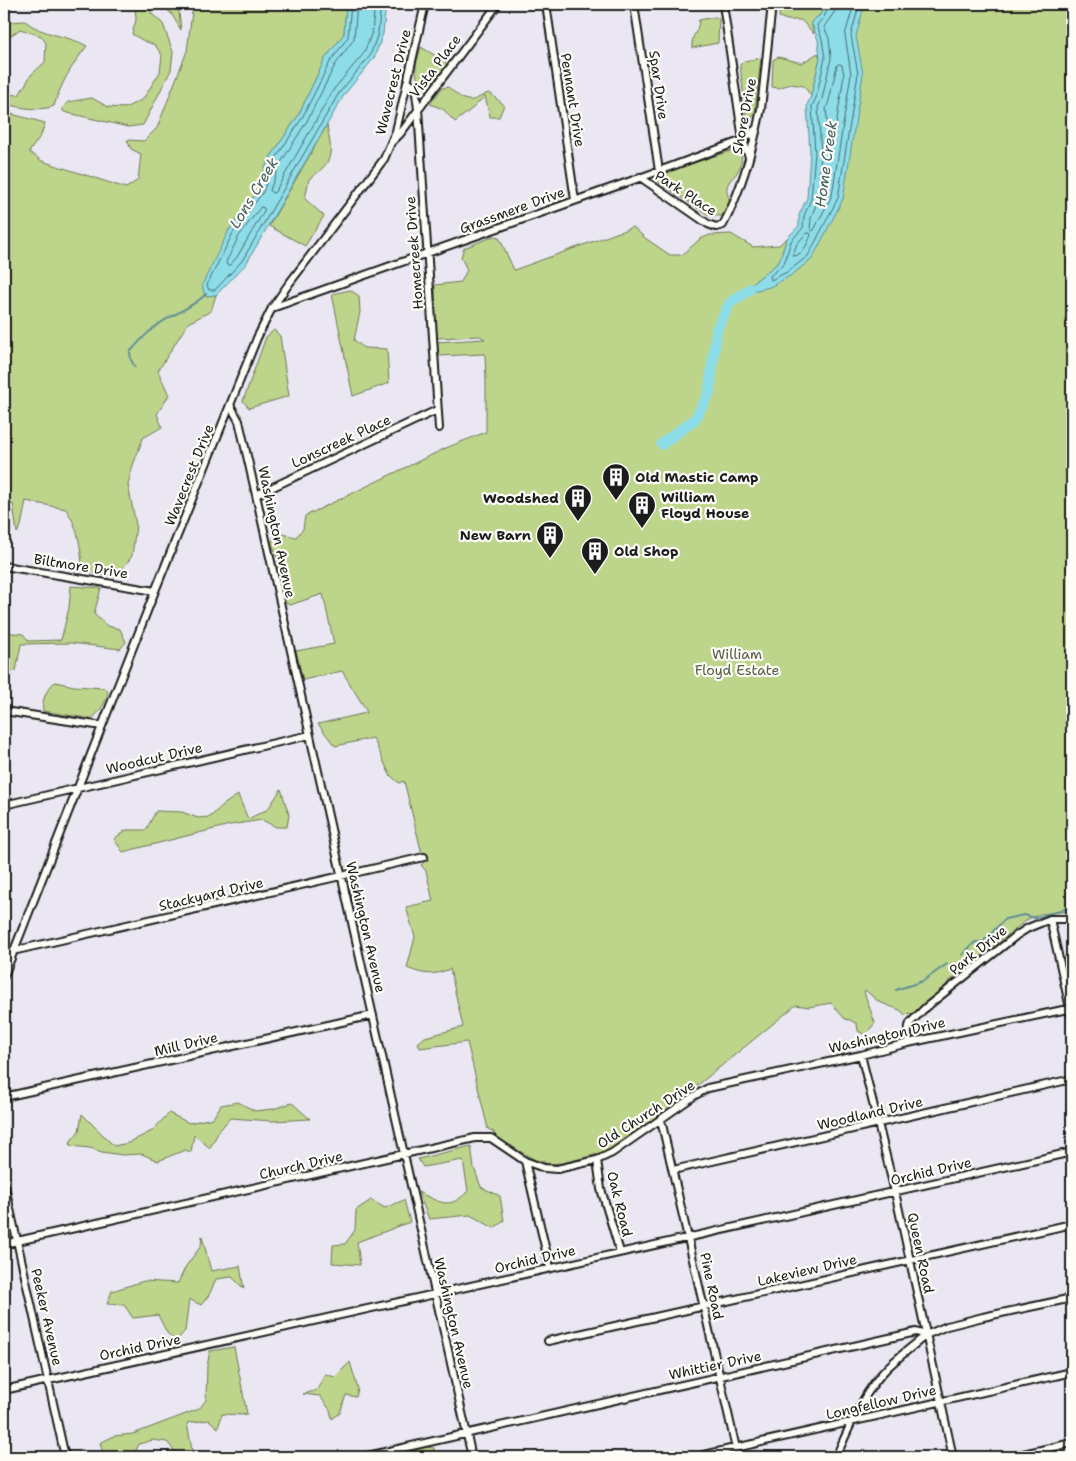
<svg xmlns="http://www.w3.org/2000/svg" width="1076" height="1461" font-family="'Shantell Sans',sans-serif">
<style>
.green{fill:#bdd48b;stroke:#6c7854}
.water{fill:#8ddde9;stroke:#609097}
.lines{fill:none;stroke-linecap:round;stroke-linejoin:round}
.shore{stroke:#49696e;stroke-width:1}
.stream{stroke:#609097;stroke-width:2}
.river{stroke:#8ddde9;stroke-width:11}
.minor-casing{stroke:#1c1c1c;stroke-width:10}
.minor{stroke:#fdfcf7;stroke-width:6}
.labels{text-anchor:middle;dominant-baseline:central;stroke-width:4.5;stroke-linejoin:round;paint-order:stroke}
.street-label{font-size:14px;fill:#1c1c1c;stroke:#fdfcf7}
.poi-label{font-size:14px;font-weight:bold;fill:#1c1c1c;stroke:#fdfcf7;text-anchor:start}
.park-label{font-size:14px;fill:#545c43;stroke:#fdfcf7}
.water-label{font-size:15px;font-style:italic;fill:#446064;stroke:#fdfcf7}
</style>
<rect width="100%" height="100%" fill="#eae6f2"/>
<filter id="ink" filterUnits="userSpaceOnUse"><feTurbulence type="fractalNoise" baseFrequency=".02" numOctaves="2"/><feDisplacementMap in="SourceGraphic" scale="10" xChannelSelector="R" yChannelSelector="G"/><feConvolveMatrix kernelMatrix="1 2 1 2 8 2 1 2 1" color-interpolation-filters="sRGB"/></filter>
<g filter="url(#ink)">
<path class="green" d="M135 4H150L151 13 163 24 173 52 171 70 143 125 128 127 64 112 62 108 68 102 92 98 108 107 125 108 143 99 160 72 162 55 155 45 144 41 132 34 136 20Z
M161 4H178L181 30 171 13 162 6Z
M193 4H346L344 34 325 59 298 116 270 158 265 168 259 190 229 230 205 296 216 295 211 311 188 323 158 371 169 395 157 414 162 427 143 438 133 465 128 485 136 525 132 556 116 577 90 572 82 568C81 546 78 527 66 509L26 501 21 526 17 533 13 504 4 505V112L45 123 41 135 29 152 42 161 126 188 138 180 141 154 131 149 127 140 144 141 157 128 187 51Z
M780 4H826L820 15 811 22 814 34 801 20H787L779 17Z
M859 4H1072V911L1040 914 1028 919 947 983 946 989 913 1015 909 1013 906 1016 900 1010 879 1002 865 990 864 992 875 1023 865 1035 858 1031 857 1024 850 1020 845 1019 831 1003 809 1007 796 1005 671 1107 609 1151 563 1163 547 1164 543 1161H537L495 1137 494 1132 488 1129 467 1042 420 1048 418 1043 425 1037 463 1027 450 969C432 976 425 975 407 968L415 937 406 907 433 901 426 871 421 865 424 862 404 781 399 783 390 775 373 738 335 746 318 724 366 713V710L342 671 303 680 296 651 334 644 323 594 290 605 285 602 276 553 278 552 275 551 271 543 277 533 296 537 303 529 305 516 446 448 486 432V381L485 354 438 356 436 342 485 339 480 336 436 338 435 285 461 282 467 270 461 257 464 248 494 236 499 237 514 270 633 227 645 238 670 255H682L700 239 710 235 731 234 753 247 779 245 787 238 779 262 754 282 743 289 738 297 756 290 790 263Z
M715 17 719 19 718 43 692 48C691 34 698 34 699 20Z
M4 19 8 22 25 21C43 36 68 35 87 46 72 65 61 83 54 106 38 112 20 107 4 104V94L19 95 31 75 45 62 46 43 41 36 20 29 4 41Z
M421 47 446 62 447 67 425 89C411 75 416 65 421 47Z
M818 53 820 58 811 96 804 86 791 84 778 88 772 87 773 60 778 57 802 63Z
M761 58 755 113 751 119 746 115 740 65 744 61Z
M448 87C457 94 465 105 478 98 483 96 485 93 490 93L504 105 499 117H490L485 96 473 108 455 122 443 109 430 104 442 88Z
M327 125C332 154 335 161 309 179L305 199 324 216 305 246 269 226Z
M739 148C743 154 742 164 738 171 735 177 729 179 727 187 726 191 729 198 730 202L722 216H710L656 181V178L660 174Z
M350 290 359 296 360 312 354 340 364 348 387 349 389 383 353 396 332 294Z
M274 330 280 336 289 396 249 408 243 401 266 337Z
M71 586 101 588 94 614 107 626 120 629 126 642 120 649 71 643 21 644 16 671 4 670V632L23 634 29 641 61 640 69 608Z
M55 682 74 686 105 688 108 692C106 703 100 711 92 719L43 711C41 701 47 688 55 682Z
M281 789 289 815 287 827H276L262 820 230 825 123 852 114 839 126 830H146L156 811 182 812 198 818 210 817 223 805 238 795 248 819 268 809Z
M238 1102 255 1111 273 1109 292 1103 310 1119 272 1121 230 1118 219 1131 210 1148 194 1135 191 1152 185 1150 158 1161 142 1154 122 1155 102 1152 90 1148 71 1146 70 1142 79 1131 82 1114 114 1146 128 1143 152 1131 169 1113 189 1123 213 1118 221 1105Z
M471 1146 474 1168 481 1187 500 1196 504 1221 494 1228 470 1215 429 1219 418 1192C440 1202 449 1211 468 1191L463 1160 423 1167 418 1159Z
M371 1200 385 1208 404 1200 410 1222 357 1242 360 1265 332 1263 333 1245 345 1244 355 1230 356 1210Z
M202 1236 211 1271 240 1266 244 1289 232 1277 216 1279 209 1295 201 1305 189 1299 185 1331 176 1341 167 1333 158 1315 133 1318 124 1305 107 1304 112 1291 144 1281 178 1283 186 1266 201 1246Z
M234 1347 247 1414 242 1415 222 1414 218 1428 209 1420 187 1423 192 1450 189 1457 176 1453 167 1442 153 1440 139 1444 133 1457H104L100 1443 114 1436 133 1434 199 1409 206 1400 207 1366 210 1351Z
M350 1362 358 1389 356 1397 346 1395 340 1413 332 1419 330 1410 320 1396 303 1394 317 1390 325 1374 335 1377Z
M427 1447 434 1448V1457H387Z"/>
<path class="water" d="M346 4H386L383 34 374 58 344 95 246 264 216 295 205 296 202 285 229 230 259 190 265 168 270 158 298 116 325 59 344 34Z
M826 4H870L863 10 856 36 863 74 843 199 812 259 790 276 770 287 748 292 737 298 743 289 754 282 779 262 787 238 799 226V215L807 198 810 152 807 105 811 96 820 58 818 40 811 22 820 15Z"/>
<g class="lines">
<path class="shore" d="M351 4 348 37 330 62 302 118 274 161 263 192 233 233 207 285 209 290H215L242 261 339 93 370 56 378 33 381 4
M357 4 354 39 335 65 307 121 280 164 270 190 272 193 275 192 334 89 364 53 372 32 375 4
M830 4 824 17 817 25 822 39 825 58 816 98 812 106 815 152 811 199 804 216 803 228 791 241 784 264 770 276 771 280 787 272 808 256 838 198 858 74 851 35 858 9 863 4
M836 4 835 11 824 27 829 38 831 58 822 99 818 107 821 153 818 199 811 218 810 229 812 231 814 230 832 195 851 74 845 35 854 4
M840 64 842 65 844 75 834 138 831 140 829 137 826 109 829 101 837 65Z
M261 207 264 208V211L237 257 230 265H227L226 262 239 236Z
M807 233H810L811 235C807 244 804 254 794 256L793 254 797 244Z"/>
<path class="stream" d="M135 367 131 360 130 352C139 342 148 331 159 324 174 314 193 307 206 294
M962 955 975 942H983L1005 919 1024 915 1035 918 1072 907
M896 990 923 981 947 964"/>
<path class="river" d="M662 444 695 419 709 393 717 328 730 303 750 289"/>
<g class="minor-casing">
<path id="minor" d="M546 4 575 200
M634 4 659 171
M723 4 743 140 749 157
M407 82 415 86 418 109 439 428
M393 141 400 134 498 4
M640 177 708 224 716 227 723 225C742 189 753 149 761 109L772 4
M272 308 659 171 743 140 757 128
M230 405 239 421 256 495 472 1457
M256 495 437 410
M4 566 155 591
M4 711 102 726
M4 805 310 735
M1050 919 1072 1017
M4 953 424 857
M4 976 155 591 257 338 272 308 288 285 384 159 396 131 425 4
M908 1043V1030L910 1023 925 1008 1017 935 1028 928 1050 919H1072
M861 1055 895 1192 953 1457
M4 1097 373 1015
M661 1120 738 1457
M597 1160 601 1189 620 1252
M525 1161 550 1268
M673 1170 1072 1079
M4 1182 65 1457
M4 1244 475 1138H491L525 1161 544 1168 557 1169 597 1160 612 1153 694 1096 708 1088 861 1055 908 1043 1072 1008
M548 1341 1072 1224
M4 1390 1072 1152
M363 1457 916 1332 926 1335 947 1326 983 1317 1072 1298
M695 1457 1072 1372
M836 1457C850 1426 863 1392 888 1367 900 1356 913 1346 926 1335
M1010 1457 1072 1443"/>
</g>
<use href="#minor" class="minor"/>
</g>
</g>
<defs>
<g id="building-pin" transform="scale(1.4375)"><path d="M0 17L-7.5 6A9.5 9.5 0 1 1 7.5 6Z" fill="#1c1c1c" stroke="#fdfcf7"/><path d="M-4-6H4V6H1V3H-1V6H-4ZM-2.5-4.3h1.7v1.8h-1.7ZM.8-4.3h1.7v1.8H.8ZM-2.5-1h1.7V.8h-1.7ZM.8-1h1.7V.8H.8Z" fill="#fff"/></g>
</defs>
<g fill-rule="evenodd">
<use href="#building-pin" x="616" y="477"/>
<use href="#building-pin" x="578" y="498"/>
<use href="#building-pin" x="642" y="505"/>
<use href="#building-pin" x="550" y="535"/>
<use href="#building-pin" x="595" y="551"/>
</g>
<g class="labels">
<g class="street-label">
<text transform="translate(435 66) rotate(-53)">Vista Place</text>
<text transform="translate(393 82) rotate(-76)">Wavecrest Drive</text>
<text transform="translate(659 85) rotate(82)">Spar Drive</text>
<text transform="translate(573 100) rotate(81)">Pennant Drive</text>
<text transform="translate(744 116) rotate(-79)">Shore Drive</text>
<text transform="translate(686 193) rotate(33)">Park Place</text>
<text transform="translate(512 210) rotate(-20)">Grassmere Drive</text>
<text transform="translate(414 253) rotate(-94)">Homecreek Drive</text>
<text transform="translate(341 441) rotate(-25)">Lonscreek Place</text>
<text transform="translate(189 475) rotate(-68)">Wavecrest Drive</text>
<text transform="translate(277 532) rotate(78)">Washington Avenue</text>
<text transform="translate(81 566) rotate(9)">Biltmore Drive</text>
<text transform="translate(154 758) rotate(-13)">Woodcut Drive</text>
<text transform="translate(211 894) rotate(-13)">Stackyard Drive</text>
<text transform="translate(366 927) rotate(77)">Washington Avenue</text>
<text transform="translate(978 950) rotate(-39)">Park Drive</text>
<text transform="translate(887 1035) rotate(-13)">Washington Drive</text>
<text transform="translate(186 1044) rotate(-13)">Mill Drive</text>
<text transform="translate(870 1113) rotate(-13)">Woodland Drive</text>
<text transform="translate(646 1114) rotate(-33)">Old Church Drive</text>
<text transform="translate(301 1165) rotate(-13)">Church Drive</text>
<text transform="translate(931 1171) rotate(-13)">Orchid Drive</text>
<text transform="translate(620 1204) rotate(76)">Oak Road</text>
<text transform="translate(921 1253) rotate(78)">Queen Road</text>
<text transform="translate(535 1259) rotate(-13)">Orchid Drive</text>
<text transform="translate(807 1270) rotate(-13)">Lakeview Drive</text>
<text transform="translate(712 1286) rotate(78)">Pine Road</text>
<text transform="translate(47 1317) rotate(77)">Peeker Avenue</text>
<text transform="translate(454 1323) rotate(77)">Washington Avenue</text>
<text transform="translate(140 1347) rotate(-12)">Orchid Drive</text>
<text transform="translate(715 1365) rotate(-12)">Whittier Drive</text>
<text transform="translate(881 1402) rotate(-13)">Longfellow Drive</text>
</g>
<g class="poi-label">
<text x="635" y="477">Old Mastic Camp</text>
<text x="661" y="497">William<tspan x="661" dy="16">Floyd House</tspan></text>
<text x="559" y="498" text-anchor="end">Woodshed</text>
<text x="531" y="535" text-anchor="end">New Barn</text>
<text x="614" y="551">Old Shop</text>
</g>
<g class="park-label">
<text x="737" y="654">William<tspan x="737" dy="16">Floyd Estate</tspan></text>
</g>
<g class="water-label">
<text transform="translate(826 164) rotate(-82)">Home Creek</text>
<text transform="translate(254 193) rotate(-59)">Lons Creek</text>
</g>
</g>
<rect width="1076" height="1461" fill="none" stroke="#fdfcf7" stroke-width="20"/>
<rect x="10" y="10" width="1056" height="1441" fill="none" stroke="#1c1c1c" stroke-width="2" filter="url(#ink)"/>
</svg>
